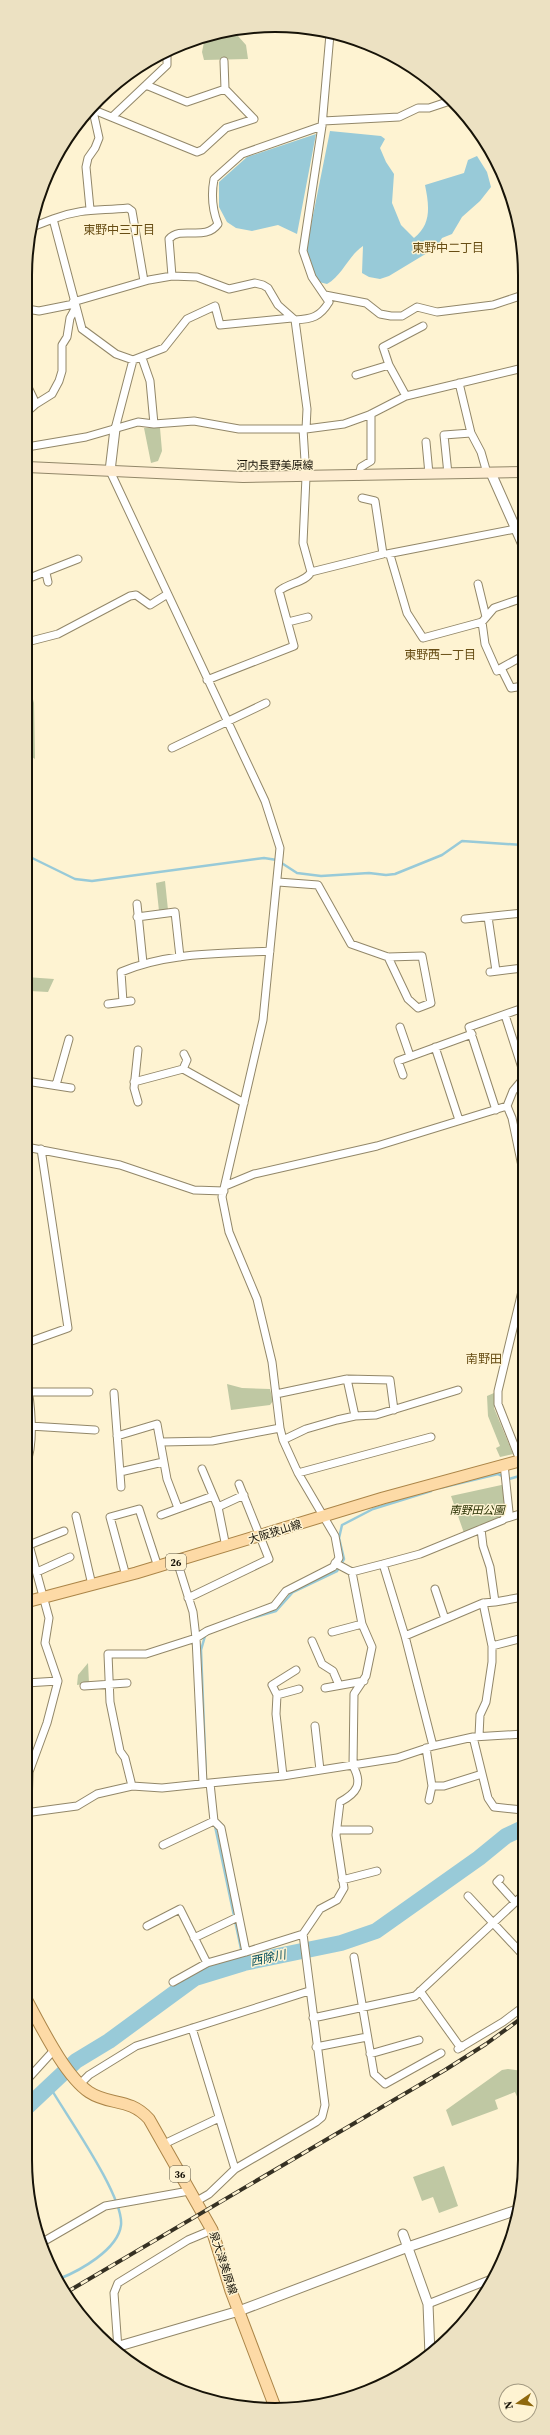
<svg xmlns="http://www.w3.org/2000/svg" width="550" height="2435" font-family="'Source Serif 4','Noto Sans JP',serif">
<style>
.green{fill:#bfc8a3}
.water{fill:#98cad8}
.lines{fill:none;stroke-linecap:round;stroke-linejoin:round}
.stream{stroke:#98cad8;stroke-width:2.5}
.river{stroke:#98cad8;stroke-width:16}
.minor-casing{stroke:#928769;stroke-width:9}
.tertiary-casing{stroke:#928769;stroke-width:11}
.secondary-casing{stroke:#928769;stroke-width:12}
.primary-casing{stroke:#ab8548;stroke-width:13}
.minor{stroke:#fff;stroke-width:7}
.tertiary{stroke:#fff;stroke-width:9}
.secondary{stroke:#feedd2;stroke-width:10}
.primary{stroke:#fddaa6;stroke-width:11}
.rail-casing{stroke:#363123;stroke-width:4}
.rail{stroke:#fef3d2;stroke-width:2.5;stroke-dasharray:8;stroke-linecap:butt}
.labels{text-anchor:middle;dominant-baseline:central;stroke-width:3;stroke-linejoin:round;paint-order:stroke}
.shield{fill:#fef3d2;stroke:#5c5645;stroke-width:1}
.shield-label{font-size:10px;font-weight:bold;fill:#171308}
.street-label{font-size:11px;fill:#171308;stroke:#fef3d2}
.park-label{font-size:11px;font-style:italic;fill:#272f00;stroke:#fef3d2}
.neighbourhood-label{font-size:12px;fill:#674d14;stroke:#fef3d2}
.water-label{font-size:12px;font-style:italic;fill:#034e5d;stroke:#fef3d2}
.rim{fill:none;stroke:#171308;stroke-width:2}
</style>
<rect width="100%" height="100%" fill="#fef3d2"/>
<path class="green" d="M230 36H238L246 45 248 59 204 60 202 52 204 42Z
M144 428H160L162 451 158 461 151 463Z
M27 677 34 703 35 759 27 754Z
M165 881 168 910 159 911 156 883Z
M26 977 54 979 48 992 30 991 28 1006H26Z
M227 1384 242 1388 270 1389 273 1401 270 1405 231 1410Z
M494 1393V1408L513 1454 500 1457 496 1448 500 1446 488 1416 487 1396Z
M506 1484 509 1512 503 1520 464 1533 451 1496Z
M88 1663 89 1683 77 1685 78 1675Z
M508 2069 523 2071V2105L521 2106 515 2092 495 2100 498 2109 452 2126 446 2110 502 2070Z
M444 2166 458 2206 439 2213 433 2197 422 2201 413 2177Z"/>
<path class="water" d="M330 131 381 136 385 139 380 148 386 162 394 174 392 203 401 225 414 238C432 224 429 205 425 185L464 173 468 160 477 156 487 172 491 187 480 201 462 217 452 234 442 238 437 247 389 276 380 279 369 277 362 273 363 246C348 256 343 275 327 284L319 282 314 273 306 250Z
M316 134 297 234 278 225 252 231 236 228 227 222 219 207V182L247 157Z"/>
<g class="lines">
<path class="stream" d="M26 855 75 879 92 881 264 858 277 860 297 873 321 876 369 873 386 875 395 874 442 855 462 841 523 845
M440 1488 498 1474 509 1479 523 1475
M245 1620 276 1611 293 1592 337 1571 344 1559 339 1538 342 1525 373 1509 431 1491
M205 1636 201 1650 206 1780
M215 1826 244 1963
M50 2087C66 2115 124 2196 121 2225 118 2250 79 2271 59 2279"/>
<path class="river" d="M25 2109 76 2061 109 2041 195 1978 244 1963 341 1943 376 1931 479 1858 506 1836 523 1828"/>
<g class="minor-casing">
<path id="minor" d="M146 85 187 102 225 89
M94 110 197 152 202 150 226 128 254 119 225 89 224 61
M112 117 167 65V55
M323 121 399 117 418 108H429L453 100
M90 209 86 167 88 158 95 148 99 138 93 111
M32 227 53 219
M172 276 169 239C181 225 205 242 218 224 212 209 211 195 214 179L242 154 322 126
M144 281 132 211 128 208C99 211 81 208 53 219L82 329 116 354 133 360 164 348 187 319 215 306 220 325 292 318
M325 295 366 303 380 314 391 316H402L417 307 437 312 493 305 523 295
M73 302 149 280 172 276 197 277 229 289 255 283 263 285 268 288 278 305 295 320C312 319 320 317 329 302L312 277 303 251 322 126 330 34
M27 309 39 311 74 304
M295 320 307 409 306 429
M142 358 150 381 154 424
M356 375 389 365
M459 383 471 433 481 452 487 473
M27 385 36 404 52 394 59 381 62 371V345L67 337 70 318 75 309
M406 396 389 365 383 347 423 326
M27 412 36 404
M115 429 133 360
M426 442 429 474
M27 447 86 437 138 422 154 424 194 421 239 429H306L344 424 369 415 406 396 523 368
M110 471 265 801 280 848 263 1020 222 1197 229 1232 257 1299 272 1362 280 1428 283 1440 298 1473 335 1536 339 1558 333 1567 286 1591 274 1606 207 1631 196 1638 146 1654H108L110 1702 120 1751 125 1758 132 1786
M448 474 444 435 471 433
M359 476 361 467 371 461V414
M387 554 515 529
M390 555 407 613 423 638 482 622
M311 572 383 554 375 501 362 498
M46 573 48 582
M27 579 78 559
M478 584 486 617
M288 622 308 617
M27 642 58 634 130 596 136 595 150 605 166 595
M497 671 485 644 482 622 494 608 523 598
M207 680 294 646 279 591C288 583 306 582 311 572L303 543 306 477 303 429
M523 686 511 688 501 668 523 656
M172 748 266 703
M278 882 318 885 351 944 388 957 422 956 431 1003 418 1008 408 999 388 957
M137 904 143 963
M137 917 175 912 180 957
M488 917 496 971
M465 919 523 913
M490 972 523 968
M123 1002 121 972C168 952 220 954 270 951
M108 1004 131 1001
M505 1015 523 1071
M400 1027 410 1056
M435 1047 459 1120
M138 1050 134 1088 138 1102
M183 1069 244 1103
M403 1075 398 1061 472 1034
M26 1081 71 1088
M134 1082 183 1069 187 1060 184 1054
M56 1085 69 1039
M507 1106 512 1118 523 1171
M496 1110 469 1027 523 1008
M26 1147 120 1165 194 1190 224 1191
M225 1186 254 1174 377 1146 507 1106 513 1091 523 1079
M26 1343 68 1328 41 1149
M347 1379 355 1416
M29 1392H89
M114 1393 121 1487
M276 1394 347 1379 390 1380 394 1410
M30 1426 95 1430
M117 1436 157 1424 167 1479 178 1508
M283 1440 306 1429 337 1420 355 1416 376 1415 458 1390
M162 1442 212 1441 280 1428
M520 1460 498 1404V1391L523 1287
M26 1464C35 1444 31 1401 26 1380
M202 1469 218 1507 226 1547
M120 1472 163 1462
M298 1473 431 1437
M218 1507 244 1495
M161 1515 213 1496
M76 1516 92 1585
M504 1519 523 1513
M26 1534 49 1618 45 1643 58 1681 47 1723 29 1772 28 1812
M29 1545 64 1531
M177 1561 193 1612 196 1638 203 1783
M335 1563 352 1572
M37 1572 70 1557
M126 1576 110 1517 139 1509 158 1567
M435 1589 445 1619
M188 1598 269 1559 239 1484
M495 1602 523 1597
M332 1632 362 1624
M405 1636 483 1603
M312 1641 322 1664 333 1671 339 1685
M492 1646 523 1638
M26 1683 58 1681
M84 1686 127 1683
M325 1688 364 1681
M277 1695 299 1689
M315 1726 320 1770
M479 1736 480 1715 486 1702 492 1662V1646L483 1603 495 1602 490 1567 483 1546 481 1529
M473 1737 488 1798 494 1807 523 1810
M433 1746 405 1636 383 1564 420 1554 503 1520 509 1512 504 1464
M426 1748 432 1786 429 1800
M283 1776 276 1714 277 1695 272 1685 296 1670
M210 1783 283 1776 397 1758 433 1746 473 1737 523 1734
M432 1786H444L482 1774
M25 1813 77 1806 97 1794 132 1786 162 1788 210 1783 214 1821 221 1828 246 1952 303 1934 320 1909 337 1900 344 1888 336 1835 340 1802C357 1793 363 1784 353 1766L354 1694 366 1676 372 1647 362 1624 352 1572 383 1564
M337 1830H369
M163 1845 214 1821
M500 1879 497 1882 515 1902
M342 1880 377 1871
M468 1896 523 1955
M147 1926 180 1909 207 1963
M194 1938 238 1917
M354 1957 374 2074 385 2084 441 2053
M173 1982 207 1963 246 1952
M420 1991 458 2044 462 2047
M313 2018 415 1996 523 1895
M192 2028 235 2169
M316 2047 367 2037
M458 2049 503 2022 523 2007
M370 2054 419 2040
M25 2082 55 2049
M80 2084 89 2075 136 2046 309 1991
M164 2144 219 2118
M195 2202 209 2194 235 2169 316 2122 322 2117 325 2105 303 1934
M41 2243 105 2206 189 2191
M428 2304 494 2278
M118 2349 114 2293 118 2283 188 2240 212 2230
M263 2409 273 2403"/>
</g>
<g class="tertiary-casing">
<path id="tertiary" d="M110 471 115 429
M491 473 523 545
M403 2234 428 2304 430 2355
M116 2347 239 2311 408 2247 517 2210"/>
</g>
<g class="secondary-casing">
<path id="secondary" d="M27 467 243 477 523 472"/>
</g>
<g class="primary-casing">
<path id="primary" d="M26 1602 136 1573 383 1498 523 1460
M25 1997C40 2024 64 2075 89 2092 110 2106 129 2097 149 2119L212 2230 231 2291 275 2407"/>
</g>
<use href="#minor" class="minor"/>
<use href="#tertiary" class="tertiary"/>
<use href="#secondary" class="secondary"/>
<use href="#primary" class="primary"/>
<g class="rail-casing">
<path id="rail" d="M67 2292 445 2070 486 2044 523 2017"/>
</g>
<use href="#rail" class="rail"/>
</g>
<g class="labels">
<g class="shield">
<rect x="166" y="1554" width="20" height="16" rx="3"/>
<rect x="170" y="2166" width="20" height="16" rx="3"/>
</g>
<g class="shield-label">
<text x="176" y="1562">26</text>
<text x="180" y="2174">36</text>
</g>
<g class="street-label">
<text x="275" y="465">河内長野美原線</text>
<text transform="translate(275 1532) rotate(-17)">大阪狭山線</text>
<text transform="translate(223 2263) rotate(72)">泉大津美原線</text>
</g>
<g class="park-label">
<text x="477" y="1510">南野田公園</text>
</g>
<g class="neighbourhood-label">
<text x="119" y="230">東野中三丁目</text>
<text x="448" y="248">東野中二丁目</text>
<text x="440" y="655">東野西一丁目</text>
<text x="484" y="1359">南野田</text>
</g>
<g class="water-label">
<text transform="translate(268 1958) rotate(-12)">西除川</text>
</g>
</g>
<path d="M0 0H550V2435H0ZM275 32H275A243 243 0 0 1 518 275V2160A243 243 0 0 1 275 2403H275A243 243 0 0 1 32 2160V275A243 243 0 0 1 275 32Z" fill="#ece1c2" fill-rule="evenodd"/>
<path class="rim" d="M275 32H275A243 243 0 0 1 518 275V2160A243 243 0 0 1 275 2403H275A243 243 0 0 1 32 2160V275A243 243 0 0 1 275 32Z"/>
<g transform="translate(518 2403) rotate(257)"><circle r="19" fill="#fef3d2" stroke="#a29981"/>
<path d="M0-3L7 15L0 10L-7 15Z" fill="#8e680d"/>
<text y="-6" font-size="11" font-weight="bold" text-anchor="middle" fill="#171308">N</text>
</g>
</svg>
